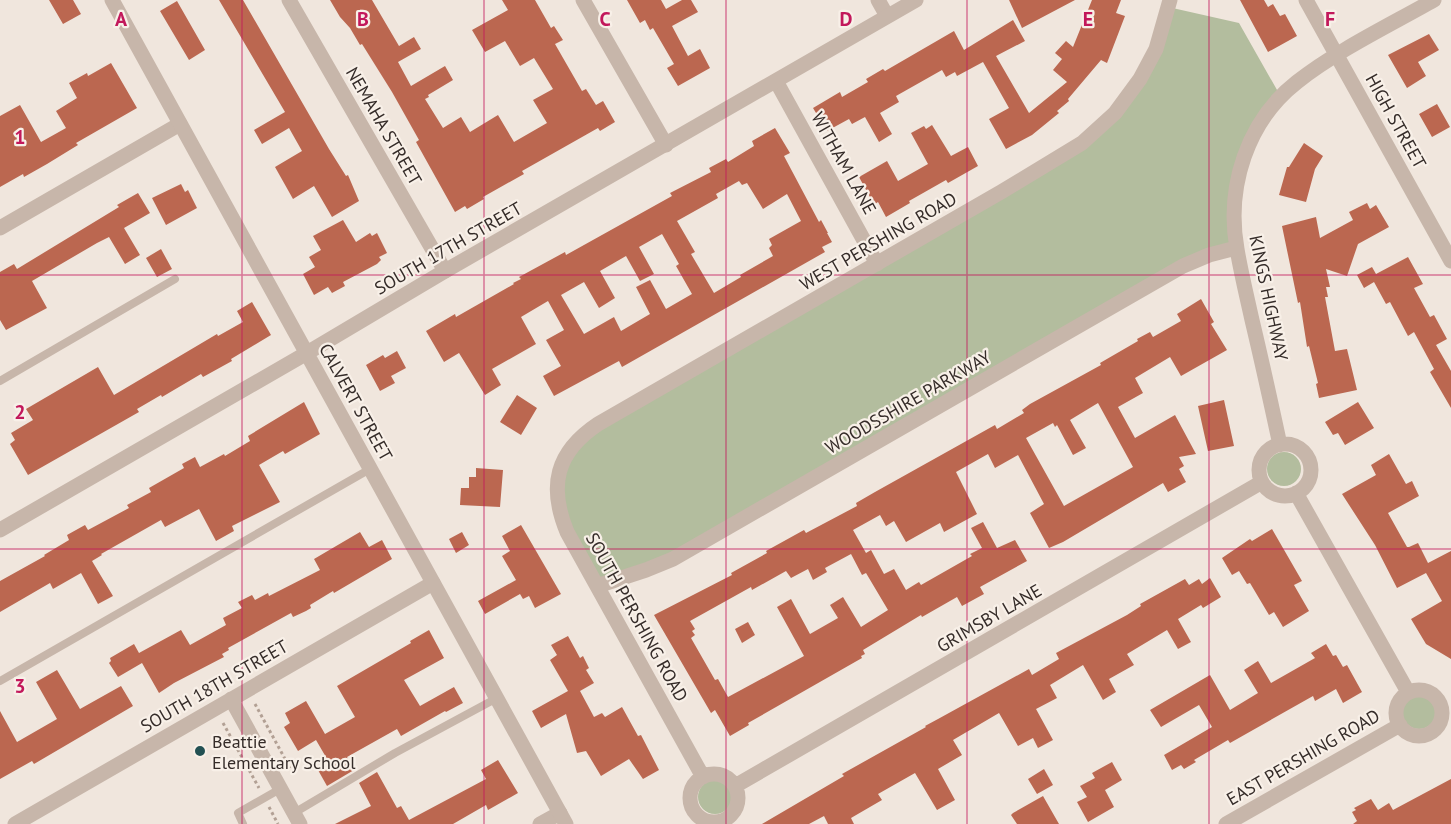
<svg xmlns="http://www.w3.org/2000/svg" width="1451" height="824" font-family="'PT Sans',sans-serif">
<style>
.green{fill:#b3bd9e}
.building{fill:#bb6750;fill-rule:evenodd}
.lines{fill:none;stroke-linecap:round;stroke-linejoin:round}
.path{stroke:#b2a094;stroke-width:3;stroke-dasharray:3 3;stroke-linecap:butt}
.service{stroke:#c7b6aa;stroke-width:8}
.minor{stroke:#c7b6aa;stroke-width:15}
.tertiary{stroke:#c7b6aa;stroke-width:15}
.grid{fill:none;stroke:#c2185b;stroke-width:1.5;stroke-opacity:0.55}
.poi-dot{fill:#225052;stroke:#f8f0e8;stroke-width:2}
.labels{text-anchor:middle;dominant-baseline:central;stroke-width:4.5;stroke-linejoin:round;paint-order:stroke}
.street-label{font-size:18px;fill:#352c29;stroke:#f8f0e8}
.poi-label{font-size:18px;fill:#352c29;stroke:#f8f0e8;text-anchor:start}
.grid-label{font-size:20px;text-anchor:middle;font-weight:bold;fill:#c2185b;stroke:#f8f0e8;stroke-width:4.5;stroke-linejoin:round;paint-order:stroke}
</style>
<rect width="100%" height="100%" fill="#f0e6dd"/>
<path class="green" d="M1168 7 1239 23 1281 97 1246 148 1236 248 1222 250 673 559 597 586 558 501 574 443 1070 152 1126 100Z
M1267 469a17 17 0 1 1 34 0a17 17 0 1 1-34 0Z
M1402 712a17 17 0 1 1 34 0a17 17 0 1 1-34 0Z
M698 797a17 17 0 1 1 34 0a17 17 0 1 1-34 0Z"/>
<path class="building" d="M49 0H73L81 14 63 24Z
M219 0H243L329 149 346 176 348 175 359 201 332 217 314 186 293 199 275 167 302 151 289 128 262 144 254 130 285 112Z
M330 0H372L399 46 414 37 421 49 398 62 411 86 445 66 453 80 428 95 429 97 425 99 443 128 461 117 470 132 498 115 514 142 547 123 533 100 553 89 534 58 520 66 505 41 485 52 472 30 508 10 502 0H535L551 28 554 26 563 40 555 44 582 91 586 89 596 105 603 101 615 122 600 131 598 128 522 171 524 174 483 197 484 199 467 209 465 206 455 212 416 142 419 140 392 92 362 44 360 45 350 28 340 17Z
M627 0H661L666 9 682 0H691L698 12 672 26 688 56 700 49 710 68 678 86 667 68 674 64 653 28 650 30 645 20 640 23Z
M1009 0H1075L1022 28Z
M1092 0H1121L1116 13 1125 16 1107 63 1101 60 1068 99 1069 101 1057 111 1059 113 1032 135 1006 149 989 119 1009 108 983 62 957 76 955 72 946 77 942 70 896 96 899 102 880 113 892 134 879 142 865 117 852 124 849 119 827 131 813 108 840 92 842 97 868 82 866 79 883 69 885 71 954 31 964 50 1013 20 1025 41 996 56 1029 113 1067 82 1053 70 1062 59 1055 53 1066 41 1073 47Z
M1240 0H1264L1268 7 1273 4 1280 16 1285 14 1297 36 1268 52Z
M177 1 205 50 189 60 160 11Z
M1429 34 1439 50 1418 62 1426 76 1407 88 1388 55Z
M111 63 137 108 76 143 78 145 47 164 24 177 23 174 0 187V116L20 105 41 142 66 128 56 111 77 98 69 83 87 73 88 76Z
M1437 104 1450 127 1432 137 1419 114Z
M932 125 951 156 968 147 978 166 948 183 946 180 909 201 910 203 886 217 878 202 875 204 871 199 859 177 887 161 898 181 928 164 911 133 924 126 926 129Z
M775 128 790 153 784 156 819 222 821 220 828 233H827L832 242 822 247 825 252 622 367 619 361 554 396 543 376 561 366 546 340 564 330 548 301 521 317 536 344 492 369 501 385 485 395 459 353 444 362 426 331 455 314 456 317 514 284 513 283 521 279 519 277 565 252 566 255 672 196 670 193 711 172 709 168 726 159 728 162 754 146 752 141ZM739 181 742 185 747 183 763 209 787 194 801 221 769 239 772 245 769 248 773 256 740 275 741 277 714 293 691 254 695 252 677 221 718 198 716 194ZM662 234 679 264 676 266 692 294 666 309 650 280 636 287 650 314 621 331 614 317 584 334 561 295 584 282 599 308 615 298 600 271 626 256 640 281 654 274 639 247Z
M1304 143 1323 156 1315 169 1306 202 1279 195 1287 167H1289Z
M181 184 185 192 188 190 197 208 166 225 152 198Z
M138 193 150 213 124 228 140 255 125 264 109 237 97 243 32 281 47 308 6 330 0 320V272L14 264 17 269 119 207 117 205Z
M1367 203 1370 209 1376 205 1389 227 1358 244 1347 276 1326 269 1330 287H1326L1328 297H1325L1335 351 1347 349 1357 390 1319 398 1316 384 1318 383 1309 346 1307 347 1300 302 1298 303 1282 226 1316 217 1320 238 1353 220 1349 212Z
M343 220 356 242 370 233 372 236 377 233 387 253 379 257 381 260 377 264 343 282 345 286 332 293 328 287 314 295 303 274 315 267 309 257 321 250 313 236Z
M161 249 172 269 157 277 146 258Z
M1408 257 1423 284 1414 288 1430 317 1434 315 1447 339 1436 345 1451 371V408L1430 372 1434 369 1414 332 1408 336 1390 302 1386 304 1374 282 1364 288 1357 275 1372 267 1376 274Z
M1201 299 1214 322 1211 324 1227 350 1181 376 1170 357 1135 378 1143 393 1118 407 1135 438 1175 415 1196 454 1179 457 1184 466 1179 469 1186 482 1168 492 1163 483 1063 542 1049 548 1030 513 1044 504 1018 455 995 468 988 454 956 472 977 514 944 532 940 523 906 542 894 521 886 526 880 515 853 530 866 553 871 550 884 574 894 569 906 590 919 582 921 585 972 556 970 554 982 548 971 528 983 522 997 548 1015 540 1027 561 980 587 984 594 962 606 957 597 922 617 921 615 863 650 865 654 861 656 862 658 748 723 749 725 730 736 715 710 711 713 654 615 732 575 731 573 767 553 766 551 804 530 806 533 857 506 856 503 875 492 995 425 997 429 1024 413 1022 410 1030 404 1101 365 1100 363 1138 341 1137 339 1150 332 1153 337 1181 321 1177 314ZM1098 403 1133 467 1064 506 1026 438 1053 423 1055 427 1057 425 1073 455 1086 448 1070 420ZM851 554 862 575 866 573 888 610 861 627 843 597 830 605 838 618 810 634 791 599 777 607 804 656 728 697 718 679 715 680 691 638 695 635 692 631 695 629 690 621 751 587 752 590 786 571 791 578 808 569 813 580 827 572 825 568Z
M252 302 271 335 231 359 232 361 203 377 201 374 162 397 161 395 137 409 139 412 28 475 10 444 15 440 11 433 33 420 26 409 98 367 114 395 217 334 218 336 243 322 237 311Z
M397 351 406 368 391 376 395 383 380 391 366 365 383 355 385 358Z
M517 395 537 408 521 435 500 422Z
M1224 400 1234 446 1208 451 1198 406Z
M304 402 320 434 285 454 283 451 259 465 280 502 232 526 234 531 216 541 199 509 165 527 161 520 101 554 102 555 92 561 113 596 98 604 81 573 53 589 50 583 0 612V581L45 556 44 555 69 540 67 535 85 525 88 530 129 508 127 505 151 492 149 488 184 468 182 464 195 457 200 467 224 454 225 456 250 441 248 436Z
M1358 402 1374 428 1345 445 1338 433 1333 435 1325 422Z
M1389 454 1406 484 1412 481 1419 496 1388 513 1407 547H1409L1418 543 1428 563 1451 551V659L1426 644 1411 619 1442 601 1426 573 1397 588 1375 545 1342 494 1376 475 1371 465Z
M476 468 503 470 500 507 460 505 461 488H469V477H476Z
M521 525 561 594 535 608 529 596 523 599 520 594 485 614 478 601 516 580 502 556 510 551 502 536Z
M1272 529 1302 581 1294 585 1309 611 1283 627 1274 612 1269 615 1250 583 1247 584 1239 571 1232 575 1222 558 1250 539 1252 541Z
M360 532 369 547 382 540 392 559 334 593 333 591 310 605 311 608 306 611 293 617 291 613 228 648 229 650 222 654 224 657 174 683 159 693 142 663 118 677 109 663 111 661 110 658 134 644 139 653 181 630 190 645 226 625 223 618 242 608 238 602 252 595 255 600 268 593 269 596 320 570 314 559Z
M462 532 469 545 456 553 449 539Z
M1210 578 1221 597 1203 608 1201 605 1178 619 1191 642 1178 649 1167 630 1127 654 1134 665 1109 679 1116 692 1103 700 1083 665 1050 685 1057 698 1036 709 1053 740 1038 748 1033 738 1018 746 999 713 953 740 962 755 938 769 955 800 937 810 915 773 878 794 882 800 851 818 854 824H828L824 816 809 824H762L844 776 842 774 926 727 925 726 938 719 1029 669 1032 675 1059 659 1056 653 1127 615 1141 606 1140 604 1185 579 1189 585 1199 579 1202 584Z
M748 622 755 635 742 643 735 629Z
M429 630 444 658 404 680 420 706 454 687 463 703 446 712 445 711 401 736 397 729 347 757 354 770 327 786 318 770 330 764 316 740 298 751 284 727 290 723 285 713 306 701 325 734 355 717 337 686 411 643 410 641Z
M568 636 580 658 583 656 589 668 586 670 594 683 580 691 594 717 602 713 605 717 622 707 638 736 641 735 659 770 643 779 629 759 601 776 586 751 577 753 566 714 541 728 532 711 568 691 550 660 557 655 551 645Z
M1326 644 1333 656 1336 655 1343 667 1347 665 1362 692 1343 703 1336 689 1315 701 1313 696 1230 743 1228 740 1194 760 1196 762 1184 769 1181 765 1172 770 1164 755 1212 727 1199 705 1161 727 1150 710 1210 675 1230 710 1258 693 1244 670 1258 661 1271 683 1315 658 1311 653Z
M57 670 80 709 121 686 133 706 34 764 32 761 0 779V711L17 742 57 719 36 682Z
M498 760 518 793 488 810 486 805 453 824H335L371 806 359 783 377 772 397 808 401 806 409 820 486 779 481 770Z
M1112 762 1122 780 1105 790 1114 807 1088 822 1077 802 1087 797 1080 786 1095 778 1092 773Z
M1044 769 1053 785 1037 794 1028 779Z
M1451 779V824H1353L1357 821 1352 812 1356 810 1354 808 1371 799 1378 810 1389 803 1393 810Z
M1043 796 1059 824H1017L1011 815 1013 813Z"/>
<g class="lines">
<path class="path" d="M255 704 290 768
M223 723 259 788
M269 807 278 824"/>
<path class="service" d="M0 381 175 279
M0 681 370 469
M294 813 395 753 497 698
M243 824 238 813 280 789"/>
<path class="minor" d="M289 0 445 271
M583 0 666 145
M878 0 887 16
M1306 0 1451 261
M776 81 877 264
M0 228 180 124
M1259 470a26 26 0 1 1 52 0a26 26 0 1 1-52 0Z
M1280 445C1271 403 1262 362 1252 320 1247 297 1241 273 1237 249 1226 187 1247 121 1297 82 1336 51 1390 25 1434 0
M1296 493 1408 692
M0 530 307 353
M597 586 646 570 673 559 1183 266 1209 255 1236 248
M1396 713a23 23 0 1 1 46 0a23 23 0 1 1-46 0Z
M231 699 300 824
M690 798a24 24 0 1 1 48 0a24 24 0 1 1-48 0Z
M703 777 567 532C548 486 556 452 598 424L1001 192 1082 143 1115 113 1140 79 1156 49 1170 0
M735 786 1262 482
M15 824 433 583
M540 824 560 813
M1226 824 1400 725"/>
<path class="tertiary" d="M112 0 566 824
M307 353 445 271 916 0"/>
</g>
<path class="grid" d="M242 0V824M484 0V824M726 0V824M967 0V824M1209 0V824M0 275H1451M0 549H1451"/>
<circle class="poi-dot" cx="200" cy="751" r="6"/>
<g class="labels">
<g class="street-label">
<text transform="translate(1396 121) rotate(61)">HIGH STREET</text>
<text transform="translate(384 126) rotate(60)">NEMAHA STREET</text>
<text transform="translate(844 163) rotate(61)">WITHAM LANE</text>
<text transform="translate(878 241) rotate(-30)">WEST PERSHING ROAD</text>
<text transform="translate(448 248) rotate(-30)">SOUTH 17TH STREET</text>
<text transform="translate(1269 298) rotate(78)">KINGS HIGHWAY</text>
<text transform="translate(356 402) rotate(61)">CALVERT STREET</text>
<text transform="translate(908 402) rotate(-30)">WOODSSHIRE PARKWAY</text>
<text transform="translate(637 617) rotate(61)">SOUTH PERSHING ROAD</text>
<text transform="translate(989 618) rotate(-30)">GRIMSBY LANE</text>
<text transform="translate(214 686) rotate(-30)">SOUTH 18TH STREET</text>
<text transform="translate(1303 757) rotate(-30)">EAST PERSHING ROAD</text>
</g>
<g class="poi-label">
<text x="212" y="741">Beattie<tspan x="212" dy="21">Elementary School</tspan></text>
</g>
</g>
<g class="grid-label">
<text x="121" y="26">A</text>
<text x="363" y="26">B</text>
<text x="605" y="26">C</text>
<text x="846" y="26">D</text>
<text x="1088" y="26">E</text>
<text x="1330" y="26">F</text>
<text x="20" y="144">1</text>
<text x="20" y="419">2</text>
<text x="20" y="693">3</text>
</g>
</svg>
